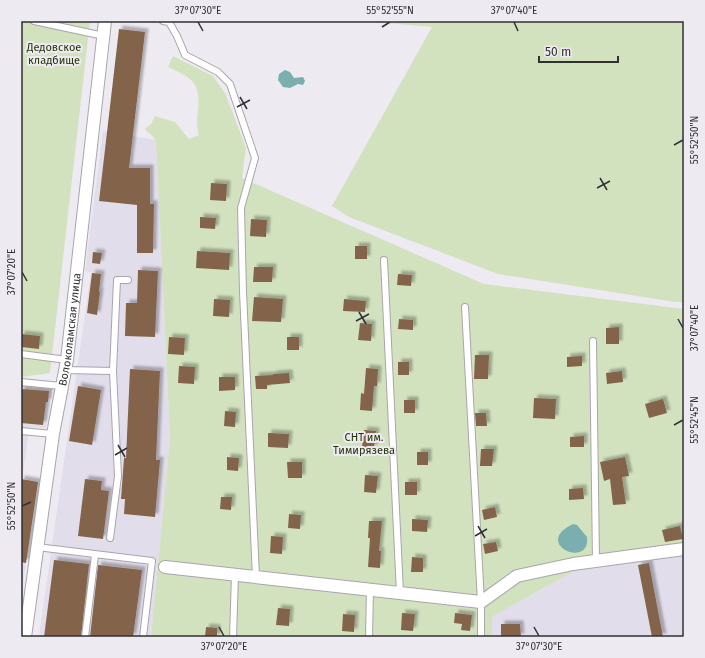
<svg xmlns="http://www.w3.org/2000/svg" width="705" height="658" font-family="'Fira Sans',sans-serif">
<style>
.built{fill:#e2ddeb}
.green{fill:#d2e2bf}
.water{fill:#7aafaf}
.building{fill:#83644a;filter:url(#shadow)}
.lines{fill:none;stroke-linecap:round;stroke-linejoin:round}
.lane-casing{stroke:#a8a5ac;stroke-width:8}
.street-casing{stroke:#a8a5ac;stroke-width:14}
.lane{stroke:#fff;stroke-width:6}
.street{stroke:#fff;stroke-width:12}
.ticks{fill:none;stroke:#313033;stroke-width:1.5}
.labels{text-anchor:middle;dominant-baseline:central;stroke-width:4;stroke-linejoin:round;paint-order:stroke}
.park-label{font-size:11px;fill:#253509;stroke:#edeaf1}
.street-label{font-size:11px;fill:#313033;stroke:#edeaf1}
.neatline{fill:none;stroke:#313033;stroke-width:1.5}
.ticks-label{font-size:10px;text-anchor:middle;fill:#313033}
</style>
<defs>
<filter id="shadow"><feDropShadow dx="3.5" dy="-3.5" stdDeviation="1" flood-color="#0004"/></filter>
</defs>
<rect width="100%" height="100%" fill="#edeaf1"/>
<path class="built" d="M103 131 156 140 170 438 151 637H39L91 272 85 271Z
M21 386 52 389 46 428 30 427 29 431 22 479 38 482 22 589Z
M684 555V637H492V617L576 570Z"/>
<path class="green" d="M21 21H90L50 373 21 377Z
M363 21H684V302H675L498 274 349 217 332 206 432 27Z
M173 56 213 76 225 93 246 148 242 178 484 284 684 309V555L576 570 492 617V637H151L170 438 156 140 145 129 151 124 155 116 175 122 189 139 199 135C196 126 197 119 198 110 201 81 191 78 168 67Z"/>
<path class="water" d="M285 70 290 72 294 78 303 77 305 81 303 85 298 84 290 88 283 87 278 80 279 74Z
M573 524 577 525 587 537C591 570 531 544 573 524Z"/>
<path class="building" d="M119 29 145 32 129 168H150V204H154L153 253H137V205L99 201Z
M211 183 227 184 226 201 210 200Z
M200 217 216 218 215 229 200 228Z
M251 219 267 220 266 237 250 236Z
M355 246H367V259H355Z
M197 251 230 253 229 270 196 268Z
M93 252 102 253 100 264 92 263Z
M254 267H273L272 282H253Z
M138 270 158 271 155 337 125 336 126 303H137Z
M92 273 101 274 99 291 100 292 97 315 87 313Z
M398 274 412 275 411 286 397 285Z
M254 297 283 299 281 322 252 321Z
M214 299 230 300 229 317 213 316Z
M344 299 366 301 365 312 343 311Z
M399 319 413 320V330L398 329Z
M360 323 372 324 371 341 358 340Z
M619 327V344H606V328Z
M21 334 40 336 39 349 21 347Z
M169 337 185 338 184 355 168 354Z
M287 337H299V350H287Z
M475 355H489L488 379H474Z
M582 356V366L567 367V357Z
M398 362H409V375H398Z
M179 366 195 367 194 384 178 383Z
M366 368 378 369 377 386H374L372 411 360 410 361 393 364 394Z
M130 369 160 371 156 460H160L155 517 124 514 125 499H121L124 458H126Z
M622 371 623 382 607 384 606 373Z
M289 373 290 383 267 385V389H256L255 376 273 375V374Z
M219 377H235V390L219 391Z
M78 386 101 390 92 445 69 441Z
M21 389 49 391 48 402H46L43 425 21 423Z
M534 398 556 399 555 419 533 418Z
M663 399 667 413 649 418 645 404Z
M404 400H415V413H404Z
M225 411 236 412 235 427 224 426Z
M475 413H486L487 426H476Z
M364 430 376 431 374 448 362 447Z
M268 433 289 434 288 448 268 447Z
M584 436V447H570V437Z
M481 449H494L492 466H480Z
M417 452H428V465H417Z
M227 457 239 458 238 471 227 470Z
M625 457 629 476 622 477 626 504 613 505 610 479 604 481 600 462Z
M287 462H302V478H288Z
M365 475 378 476 376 493 364 492Z
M21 479 38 482 26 563 21 562Z
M85 479 102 481 101 490 109 491 103 539 78 536Z
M405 482H417V495H405Z
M583 488 584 499 569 500V489Z
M221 497H232L231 510 220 509Z
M495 507 497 517 484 520 482 510Z
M289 514 301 515 300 529 288 528Z
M412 519 428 520 427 532 412 531Z
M369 521H382L379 551H381L380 568 368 567 370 538H368Z
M680 526 683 539 665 542 662 530Z
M271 536 283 537 282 554 270 553Z
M496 542 498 551 485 554 483 544Z
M412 557 423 558V572H411Z
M54 560 89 564 81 637H44Z
M649 563 663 637H652L638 565Z
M98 565 142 570 133 637H90Z
M278 608 290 609 289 626 276 625Z
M402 613 415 614 413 631 401 630Z
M455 613 472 615 470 631 461 630 462 624 454 623Z
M343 614 355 615 354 632 342 631Z
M501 624H520L521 637H501Z
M206 627 217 628V637H205Z"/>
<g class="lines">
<g class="lane-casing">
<path id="lane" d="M34 21 104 36
M163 21 169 22 177 36 185 55 218 72 230 84 255 158 241 208 243 292 256 577
M384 260 400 593
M465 307 481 602V637
M593 341 596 561
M21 354 67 360
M64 370 113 371 118 476 110 538
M113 371 117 280H128
M21 382 61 386
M21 431 53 434
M37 547 152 561 143 637
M85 637 95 555
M233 637 235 575
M369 637 370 590"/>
</g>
<g class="street-casing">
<g id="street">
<path d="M165 567 481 602 517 576 573 564 684 549"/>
<path id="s1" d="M25 637 53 434 67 360 105 21"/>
</g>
</g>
<use href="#lane" class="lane"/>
<use href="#street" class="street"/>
</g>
<path class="ticks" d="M198 22 203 31M514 22 518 31M382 27 390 22M240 97 247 109M237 107 250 100M674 145 683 140M600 178 607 190M597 188 610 181M22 272 27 281M359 312 366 324M678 319 683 328M356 321 369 314M674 425 683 420M118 445 125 457M115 455 127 448M22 506 31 502M478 526 485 538M475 536 487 529M219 627 224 636M534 627 539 636"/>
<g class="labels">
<g class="park-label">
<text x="54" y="47">Дедовское<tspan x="54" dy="13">кладбище</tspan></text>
<text x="364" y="437">СНТ им.<tspan x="364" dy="13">Тимирязева</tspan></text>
</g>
<g class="street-label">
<text stroke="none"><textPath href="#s1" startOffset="311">Волоколамская улица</textPath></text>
</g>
</g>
<rect width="705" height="658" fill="none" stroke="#edeaf1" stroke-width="44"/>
<path d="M539 56v6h79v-6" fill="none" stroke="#313033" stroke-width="2"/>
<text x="545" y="56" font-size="12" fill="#313033" stroke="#edeaf1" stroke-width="3" paint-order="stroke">50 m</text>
<rect x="22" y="22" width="661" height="614" class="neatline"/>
<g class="ticks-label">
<text x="198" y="14">37°07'30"E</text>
<text x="390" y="14">55°52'55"N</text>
<text x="514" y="14">37°07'40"E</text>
<text transform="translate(694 140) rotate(-90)" y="4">55°52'50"N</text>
<text transform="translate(11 272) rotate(-90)" y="4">37°07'20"E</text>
<text transform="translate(694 328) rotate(-90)" y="4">37°07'40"E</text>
<text transform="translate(694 420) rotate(-90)" y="4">55°52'45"N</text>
<text transform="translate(11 506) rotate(-90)" y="4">55°52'50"N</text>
<text x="224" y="650">37°07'20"E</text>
<text x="539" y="650">37°07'30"E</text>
</g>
</svg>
